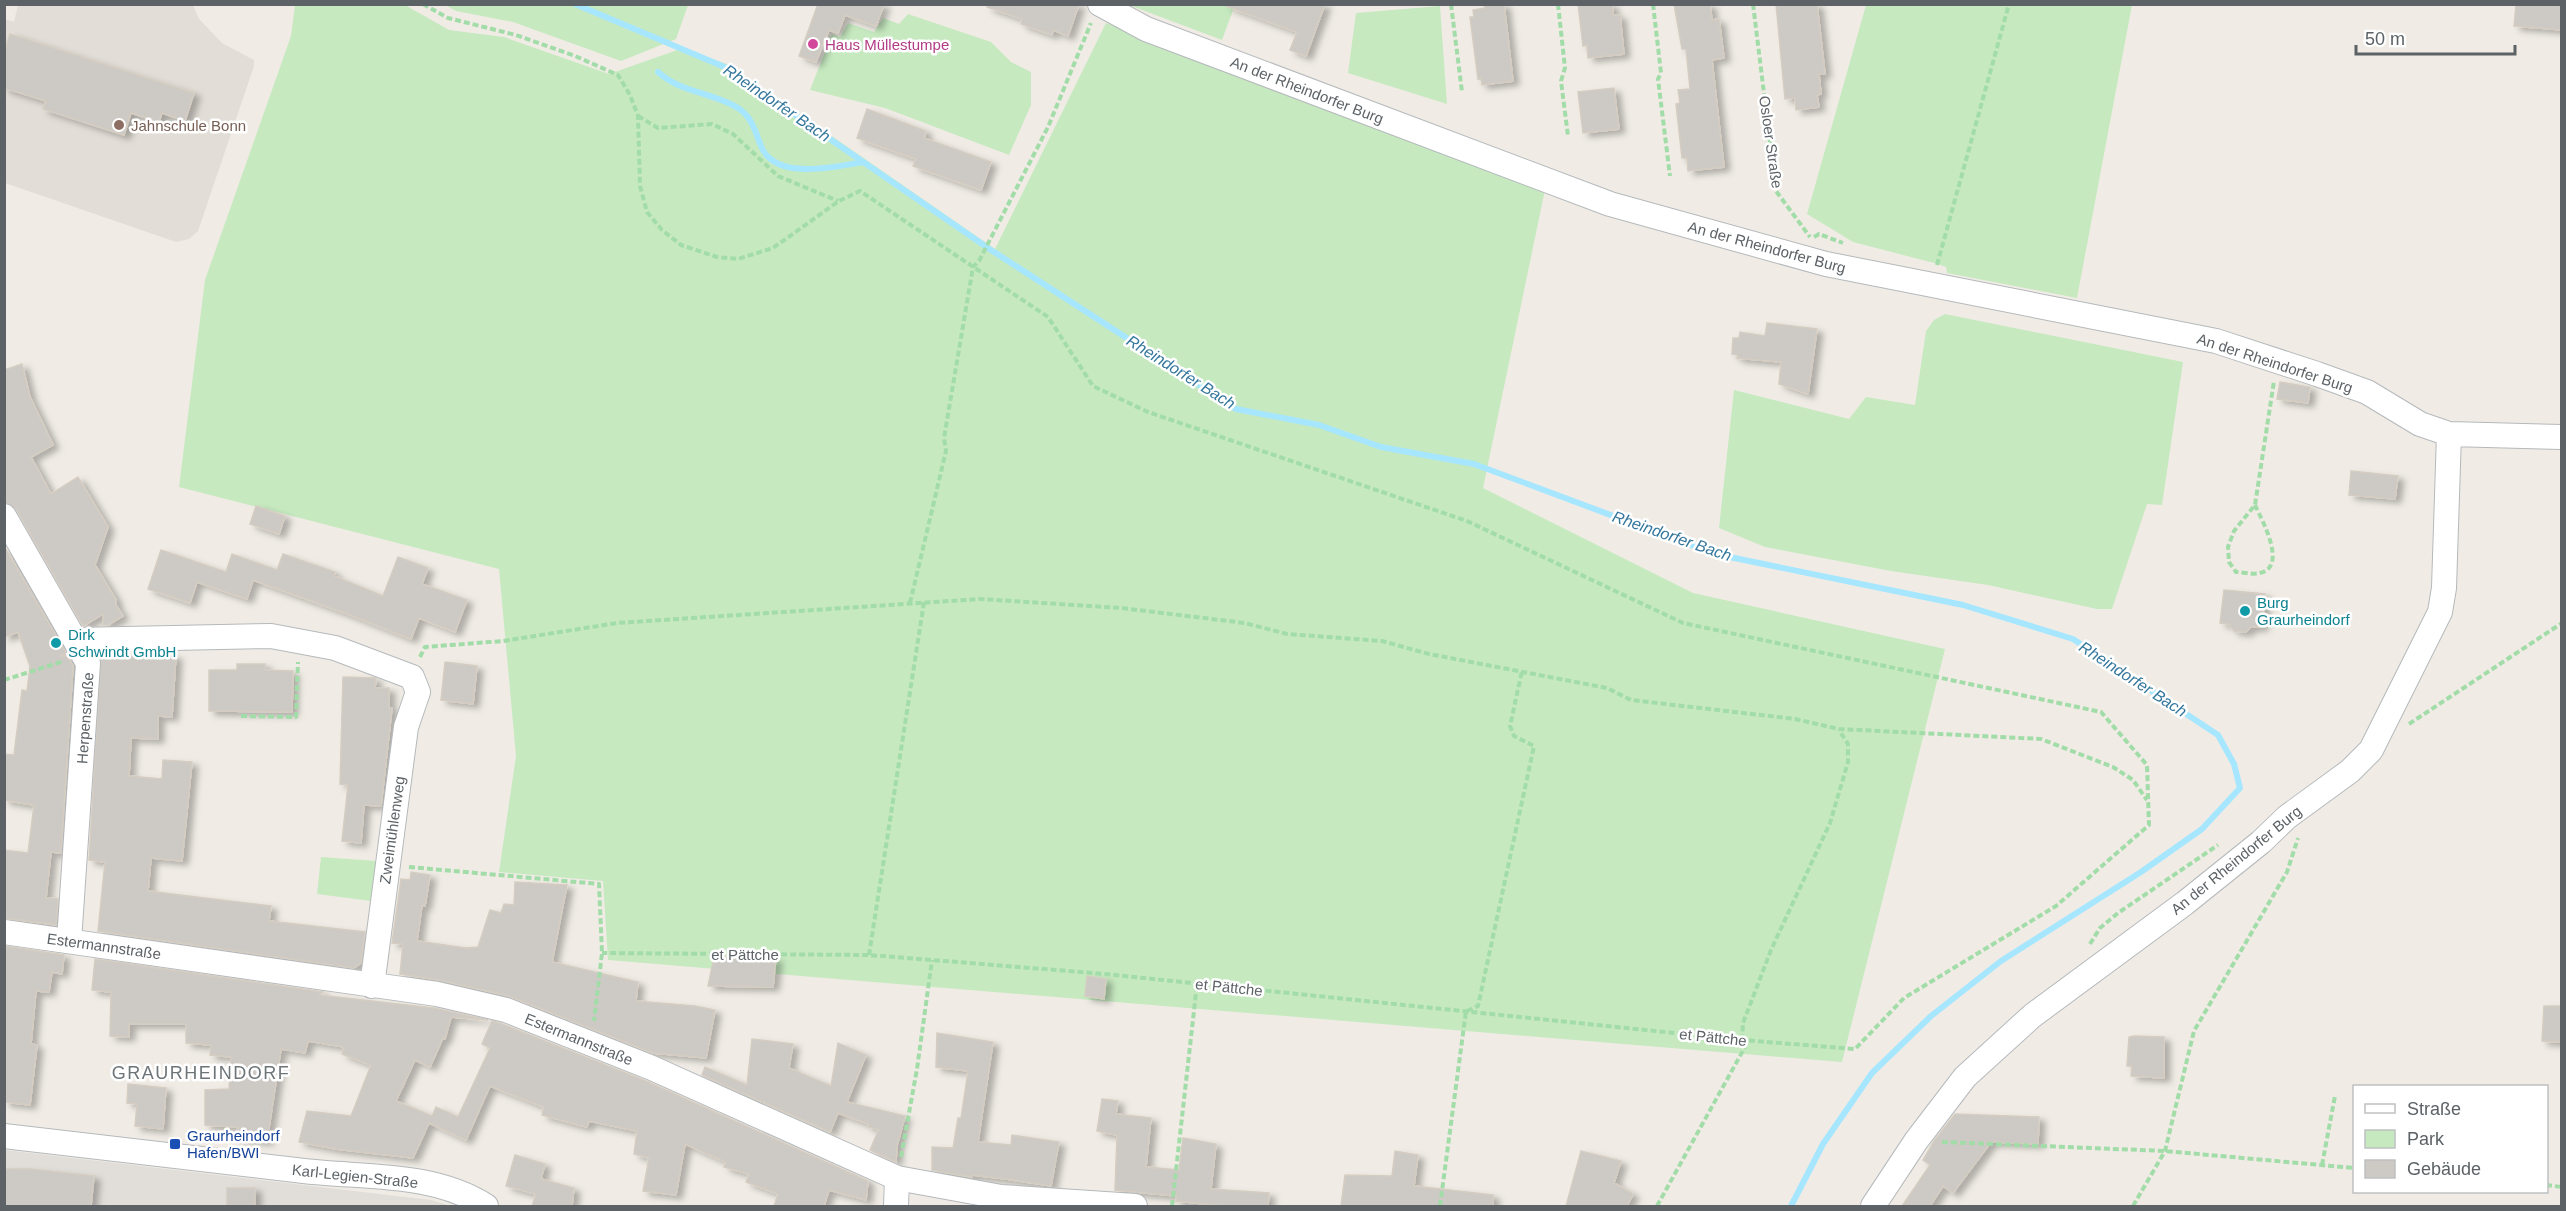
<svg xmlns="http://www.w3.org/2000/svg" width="2566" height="1211" font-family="Arial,sans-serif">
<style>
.industrial{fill:#e1ded9}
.education{fill:#e2ddd6}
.green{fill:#c6e9c0}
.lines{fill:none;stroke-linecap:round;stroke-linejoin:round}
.stream{stroke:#a6e6ff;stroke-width:6}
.building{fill:#cdc9c4;stroke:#d5cdc2;stroke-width:1.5;filter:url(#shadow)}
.minor-casing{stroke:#b5b9bc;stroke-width:26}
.path{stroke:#a2dca8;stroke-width:4;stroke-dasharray:6 3;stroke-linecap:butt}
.minor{stroke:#fff;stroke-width:24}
.hotel-dot{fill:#d1479c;stroke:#fff;stroke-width:2}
.education-dot{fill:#8d6e63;stroke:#fff;stroke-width:2}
.culture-dot{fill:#0f9aa8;stroke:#fff;stroke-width:2}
.transit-dot{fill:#1a4fb4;stroke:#fff;stroke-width:2}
.labels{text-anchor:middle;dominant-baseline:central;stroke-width:5;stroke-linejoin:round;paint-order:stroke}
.hotel-label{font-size:15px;fill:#b23c85;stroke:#fff;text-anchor:start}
.street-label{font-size:15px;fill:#5c6266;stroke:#fff}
.education-label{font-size:15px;fill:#785e54;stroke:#fff;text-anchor:start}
.culture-label{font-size:15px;fill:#0d838f;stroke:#fff;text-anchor:start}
.transit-label{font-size:15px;fill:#164399;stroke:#fff;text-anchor:start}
.water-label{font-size:16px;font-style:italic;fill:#34779d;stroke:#fff}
.quarter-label{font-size:18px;letter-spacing:1.5px;fill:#6d7578;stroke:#fff}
</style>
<defs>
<filter id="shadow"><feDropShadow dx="6" dy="4" stdDeviation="3" flood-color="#0004"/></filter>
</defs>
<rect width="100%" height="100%" fill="#f0ece5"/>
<path class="industrial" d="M5 1150 431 1200 451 1206H5Z"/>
<path class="education" d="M18 5H193L199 19 222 43 254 60V66L198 231 189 239 176 242 5 183V19L14 22Z"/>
<path class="green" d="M295 5H405L449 30 504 37 609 74 683 48 729 65 995 249 1106 23 1547 180 1483 488 1693 593 1945 649 1842 1062 608 960 603 881 499 872 516 756 499 569 179 487 205 280 291 36Z
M445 5H688L676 39 621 61 513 22 456 11Z
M1129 5H1235L1222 40Z
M1866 5H2132L2077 298 1947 273 1946 267 1938 264 1853 242 1807 214Z
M1440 6 1447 104 1348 73 1356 13Z
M908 14 991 42 1011 62 1031 72V105L1009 155 885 108 810 90 832 34 840 37 848 23 874 32 883 18 899 24Z
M1945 314 2183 362 2162 505 2147 504 2112 609H2097L1988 585 1891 571 1765 547 1719 528 1734 390 1849 419 1866 397 1915 405 1926 331 1934 320Z
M321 857 377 861 371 901 317 894Z"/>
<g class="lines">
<path class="stream" d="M575 4 727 68 988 248 1236 409 1319 425 1381 447 1474 464 1715 554 1963 605 2073 639 2218 735 2234 764 2240 788 2202 829 2141 872 2001 961 1931 1016 1872 1073 1823 1144 1791 1206
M658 72C681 93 712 92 738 108 752 117 755 131 761 146 775 181 834 167 863 162"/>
</g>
<path class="building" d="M818 4H884L876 26 845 15 838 33 829 30 816 62 799 56Z
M988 4H1079L1068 36 1053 30 1052 35 1021 24 1022 19 987 7Z
M1226 4H1325L1306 56 1290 50 1297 32 1226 6Z
M1484 4H1504L1513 81 1482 85 1481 78 1478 79 1470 17H1474L1473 10 1485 8Z
M1578 4H1612L1613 15H1620L1624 54 1588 58 1587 45 1583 46Z
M1674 4H1710L1712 20 1719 19 1724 58 1712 60 1724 167 1688 171 1687 158H1682L1676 104 1680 103 1678 90 1690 89 1686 49H1682Z
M1776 4H1817L1825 74H1819L1821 94 1817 95 1819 107 1796 110 1795 98 1785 99Z
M2516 4H2562V30L2514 26Z
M10 34 194 93 185 121 162 113 159 122 131 113 124 135 43 109 46 101 4 88V53Z
M1614 88 1619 129 1583 133 1578 92Z
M867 109 926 131 924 138 991 162 981 190 913 166 916 159 857 138Z
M1767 323 1817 329 1808 394 1779 384 1781 362 1737 358 1738 355 1732 354 1733 338H1739L1740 332 1765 336Z
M22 364 30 397 53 445 31 457 51 494 78 477 108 527 95 565 116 600V605L123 616 108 625H103V614L83 626 16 509 4 502V370Z
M2280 382 2310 387 2308 403 2277 399Z
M2351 471 2398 476 2395 499 2349 495Z
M256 506 285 516 279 534 250 524Z
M4 546 66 653 61 656H67L73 666 61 853 51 852 46 898 58 899 56 925 4 918V850L28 853 34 805 4 800V754L14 755 22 690 27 691 30 666 18 632 4 637Z
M161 550 226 572 232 554 277 570 283 554 335 572 334 576 383 596 398 557 428 568 422 584 467 600 455 632 419 618 411 639 348 614 253 580 247 599 197 582 190 603 148 589Z
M2224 590 2265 594 2262 627H2251L2246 632 2234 631 2229 624 2220 623Z
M101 655H176L172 717 158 716V739L131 738 129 776 162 779 163 760 192 762 182 861 151 858 148 891 271 906 269 921 365 932 361 963 354 968 98 931 105 862 89 860Z
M445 662 477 666 473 704 441 700Z
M237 664H265V670L293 671 292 712 209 711V670H237Z
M343 677 376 678 375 688H389V708H392L381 806 364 805 361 843 342 841 348 785 340 784Z
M411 872 430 875 425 906 422 905 417 941 466 948 478 947 490 910 501 913 504 904 514 905 515 882 567 885 552 962 638 982 636 1001 695 1006 715 1010 706 1058 653 1053 509 996 440 980 400 974 403 944 392 943 401 879 410 880Z
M4 946 64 955 62 974 52 972 49 992 36 991 31 1044 37 1045 30 1105 4 1102Z
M714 957 776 958 773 987 708 986Z
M95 959 323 992 319 995 434 1008 488 1020 451 1017 445 1039 443 1038 430 1067 415 1060 396 1101 432 1116 436 1107 458 1117 490 1048 482 1044 492 1021 502 1024 646 1081 868 1181 866 1200 829 1190 824 1206H774L778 1194 746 1182 749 1174 724 1167 726 1162 685 1144 676 1195 643 1191 649 1158 634 1154 637 1131 589 1121 587 1127 542 1115 544 1107 490 1086 466 1140 429 1123 413 1158 336 1149 299 1142 307 1111 351 1116 371 1065 342 1054 344 1047 308 1041 305 1053 281 1049 267 1141 236 1138 238 1127 205 1125V1090L229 1089 231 1057 210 1055 211 1045 186 1043V1024H129V1037L110 1036 111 992 92 990Z
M1087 976 1106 979 1104 999 1085 996Z
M2544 1006H2562V1042L2542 1041Z
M937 1033 993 1042 978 1142 1011 1145 1012 1135 1059 1142 1051 1186 1006 1179 972 1175V1177L932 1170V1147L953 1148 958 1118H961L968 1071 936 1067Z
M2134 1036 2164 1037V1078L2131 1076 2132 1066H2127L2129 1037Z
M752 1039 793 1044 789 1068 831 1086 838 1043 866 1055 847 1102 905 1116 897 1146 896 1162 870 1150 879 1129 868 1127 869 1124 838 1113 830 1132 702 1075 705 1067 747 1085Z
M128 1084 166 1088 163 1129 135 1126 137 1104 127 1103Z
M1102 1099 1118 1101 1116 1114 1151 1118 1146 1167 1179 1170 1183 1138 1216 1144 1211 1189 1269 1193 1268 1206H1226L1176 1201 1177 1196 1115 1190 1117 1135 1097 1131Z
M1955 1114 2039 1117 2038 1144 1991 1142 1953 1193 1943 1186 1930 1206H1902L1930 1165 1923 1160 1934 1141Z
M1395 1151 1418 1155 1414 1186 1493 1195V1206H1341L1345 1175 1392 1176Z
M1581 1151 1621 1161 1614 1183 1633 1194 1627 1206H1566Z
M515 1155 545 1164 541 1179 574 1188 572 1206H532L536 1194 506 1186Z
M4 1169H31L94 1176 91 1206H4Z
M227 1188H255V1206H227Z"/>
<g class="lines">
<g class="minor-casing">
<path id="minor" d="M1100 4 1146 29 1610 204 1826 264 2216 341 2317 374 2367 392 2420 424 2449 434 2562 437
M4 516 88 663 69 941
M77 640 271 636 335 648 412 677 418 692 406 727 372 986
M4 932 437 994 506 1010 652 1068 897 1178 1001 1197 1135 1206
M4 1136C104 1147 204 1159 304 1171 365 1178 433 1172 486 1206
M896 1206 897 1178
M1873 1206 1916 1141 1965 1077 2032 1016 2185 903 2261 842 2287 817 2350 771 2371 750 2440 612 2444 588 2449 434"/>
</g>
<path class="path" d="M423 4 448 18 516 35 575 56 618 75 630 95 638 116 640 186 647 212 662 230 681 245 717 257 738 259 773 248 839 201 860 191 1048 317 1093 386 1148 412 1467 521 1683 623 2101 712 2147 765 2149 825 2056 906 1904 998 1855 1049 1742 1040 1105 974 932 960 869 955 602 953
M1451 4 1462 92
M1558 4 1565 68 1561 81 1568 136
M1653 4 1661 73 1658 79 1670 176
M1753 4 1776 191 1810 237
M638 116 658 128 712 124 733 134 778 176 838 201
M1814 237 1819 234 1843 243
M1937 265 2009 4
M2255 505C2262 520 2288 567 2260 573 2253 575 2243 572 2236 572L2229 562 2228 547 2234 531 2255 505 2274 381
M910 603 946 451 944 438 973 267 979 261 1048 127 1091 23
M420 657 425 647 503 641 617 623 980 599 1121 608 1245 623 1287 634 1382 641 1429 654 1607 688 1631 700 1795 719 1839 729 2041 739 2113 767 2133 780 2147 800
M4 680 64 661
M241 716 296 717 298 662
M2409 724 2562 623
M409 867 599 884 602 953 594 1021
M2090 944 2100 928 2118 913 2218 845
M869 955 924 602
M1467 1011 1478 1006 1534 746 1514 736 1510 726 1522 671
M1942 1142 2165 1151 2354 1168
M901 1157 917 1069 932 960
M2322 1165 2335 1096
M2546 1185 2562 1187
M1172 1206 1197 984
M1440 1206 1466 1011
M1657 1206 1745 1047 1742 1040 1743 1023 1771 950 1830 823 1848 762V744L1839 730
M2133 1206 2165 1151 2194 1031 2287 872 2298 838"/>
<use href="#minor" class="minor"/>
</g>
<circle class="hotel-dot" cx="813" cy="44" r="6"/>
<circle class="education-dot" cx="119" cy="125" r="6"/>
<g class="culture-dot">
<circle cx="2245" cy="611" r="6"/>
<circle cx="56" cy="643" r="6"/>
</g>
<rect class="transit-dot" x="169" y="1138" width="12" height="12" rx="3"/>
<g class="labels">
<g class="hotel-label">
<text x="825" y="44">Haus Müllestumpe</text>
</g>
<g class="street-label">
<text transform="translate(1307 90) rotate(21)">An der Rheindorfer Burg</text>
<text transform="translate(1771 142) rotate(82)">Osloer Straße</text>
<text transform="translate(1767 247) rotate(15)">An der Rheindorfer Burg</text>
<text transform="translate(2275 363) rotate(18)">An der Rheindorfer Burg</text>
<text transform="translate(85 718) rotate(-86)">Herpenstraße</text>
<text transform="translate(392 830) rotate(-82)">Zweimühlenweg</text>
<text transform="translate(2236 860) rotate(-39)">An der Rheindorfer Burg</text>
<text transform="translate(104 946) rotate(8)">Estermannstraße</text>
<text x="745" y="954">et Pättche</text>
<text transform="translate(1229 987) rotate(6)">et Pättche</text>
<text transform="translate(1713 1037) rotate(6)">et Pättche</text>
<text transform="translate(579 1039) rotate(22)">Estermannstraße</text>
<text transform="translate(355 1176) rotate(6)">Karl-Legien-Straße</text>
</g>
<g class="education-label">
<text x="131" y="125">Jahnschule Bonn</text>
</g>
<g class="culture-label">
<text x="2257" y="602">Burg<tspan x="2257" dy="17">Graurheindorf</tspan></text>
<text x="68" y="634">Dirk<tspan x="68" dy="17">Schwindt GmbH</tspan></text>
</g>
<g class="transit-label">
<text x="187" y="1135">Graurheindorf<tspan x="187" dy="17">Hafen/BWI</tspan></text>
</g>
<g class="water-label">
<text transform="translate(777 103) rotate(34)">Rheindorfer Bach</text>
<text transform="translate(1181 372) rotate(32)">Rheindorfer Bach</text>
<text transform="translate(1672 536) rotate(19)">Rheindorfer Bach</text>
<text transform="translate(2133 679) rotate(33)">Rheindorfer Bach</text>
</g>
<g class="quarter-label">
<text x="201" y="1073">GRAURHEINDORF</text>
</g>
</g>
<rect width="2566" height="1211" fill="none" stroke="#5c6266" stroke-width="12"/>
<rect x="2353" y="1085" width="195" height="108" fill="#ffffff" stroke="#bec0c2" stroke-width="1.5"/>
<rect x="2365" y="1104" width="30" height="9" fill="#ffffff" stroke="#bec0c2" stroke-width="1.5"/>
<text x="2407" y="1115" font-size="18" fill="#5c6266">Straße</text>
<rect x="2365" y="1130" width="30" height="18" fill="#c6e9c0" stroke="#bec0c2" stroke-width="1.5"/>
<text x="2407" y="1145" font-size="18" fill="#5c6266">Park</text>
<rect x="2365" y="1160" width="30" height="18" fill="#cdc9c4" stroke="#bec0c2" stroke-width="1.5"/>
<text x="2407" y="1175" font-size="18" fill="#5c6266">Gebäude</text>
<path d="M2356 45v9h159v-9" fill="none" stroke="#5c6266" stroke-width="3"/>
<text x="2365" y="45" font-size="18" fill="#5c6266" stroke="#ffffff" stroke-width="4.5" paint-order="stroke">50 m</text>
</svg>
